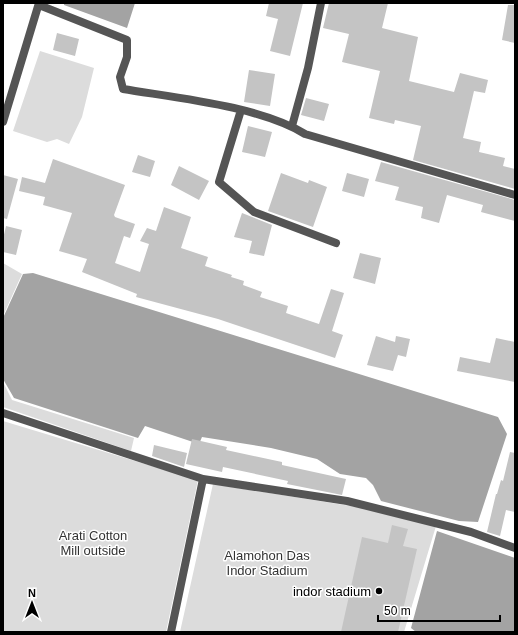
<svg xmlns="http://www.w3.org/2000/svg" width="518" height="635" font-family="Helvetica,sans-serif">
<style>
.green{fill:#dcdcdc}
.water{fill:#a3a3a3}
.building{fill:#c4c4c4}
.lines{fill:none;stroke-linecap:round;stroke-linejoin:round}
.street{stroke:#555;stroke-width:8}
.poi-dot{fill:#000;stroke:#fff;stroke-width:1.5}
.labels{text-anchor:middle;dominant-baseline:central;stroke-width:3;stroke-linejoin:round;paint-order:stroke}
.park-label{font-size:13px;fill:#333;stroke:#fff}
.poi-label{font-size:13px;fill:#000;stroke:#fff;text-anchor:end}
</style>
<rect width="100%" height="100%" fill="#fff"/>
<path class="green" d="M40 51 94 68 82 117 69 144 57 139 47 142 13 131Z
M3 263 22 274 3 316Z
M3 382 12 400 134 438 131 451 3 407Z
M3 421 198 480 166 632H3Z
M213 484 369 509 436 526 404 632H180Z"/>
<path class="water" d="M64 3H135L127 28 64 5Z
M33 273 498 417 507 434 478 522 459 521 381 501 373 485 366 478 340 474 317 459 271 448 202 437 199 444 145 426 138 438 14 398 3 379V318L23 274Z
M437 531 515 558V632H416L411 628Z"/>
<path class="building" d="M269 3H303L290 56 270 51 278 19 266 16Z
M329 3H388L382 28 418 37 409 81 454 92 460 73 488 80 485 93 474 91 463 138 481 142 479 152 505 158 503 166 515 169V189L413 160 421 126 395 120 394 124 369 118 380 71 342 62 349 34 323 28Z
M508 5H515V43L502 40Z
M57 33 79 39 75 56 53 50Z
M249 70 275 74 270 106 244 102Z
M306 98 329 104 324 121 301 115Z
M248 126 272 132 265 157 242 152Z
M138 155 155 161 150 177 132 172Z
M53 159 125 185 114 215 115 217 135 224 130 238 124 236 115 263 140 272 149 244 140 241 147 228 156 231 164 207 191 217 181 248 208 257 205 266 232 275 231 277 244 281 243 285 262 292 260 297 288 306 286 313 319 324 331 289 344 293 332 331 343 335 335 358 218 319 136 297 137 294 82 272 87 259 59 251 72 213 43 205 45 197 19 191 22 177 45 183Z
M381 162 515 200V221L481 212 483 205 447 195 439 223 421 218 423 207 395 200 399 187 375 181Z
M179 166 209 181 199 200 171 185Z
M281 173 308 183 309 180 327 187 313 227 268 211Z
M347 173 369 179 364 197 342 191Z
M3 175 18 179 7 219 3 218Z
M242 213 272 225 264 256 249 253 252 241 234 237Z
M6 226 22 230 16 255 3 252V239Z
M360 253 381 258 375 284 353 278Z
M376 336 395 342 396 336 410 339 406 357 398 355 393 371 367 365Z
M496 338 515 342V382L457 371 460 357 490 363Z
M192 439 227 447 226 450 282 462V465L346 479 342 495 287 484 288 481 223 467 222 472 186 464Z
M154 445 187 453 184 467 152 456Z
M510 452 515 453V512L506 510 500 536 487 532 496 494H497L501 480 503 481Z
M392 525 408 529 403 546 417 549 398 632H341L362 537 388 543Z"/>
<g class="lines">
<path class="street" d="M39 5 127 40V57L120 77 123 89C177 98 259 106 305 134L515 195
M241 110 219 182 254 212 336 243
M3 122 39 3
M292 126 308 68 321 3
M3 413 203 479 171 632
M203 479 347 501 471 532 515 548"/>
</g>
<circle class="poi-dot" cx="379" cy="591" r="4"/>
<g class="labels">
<g class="park-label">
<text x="93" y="535">Arati Cotton<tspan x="93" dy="15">Mill outside</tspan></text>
<text x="267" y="555">Alamohon Das<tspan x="267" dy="15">Indor Stadium</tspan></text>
</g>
<g class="poi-label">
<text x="371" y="591">indor stadium</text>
</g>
</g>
<rect width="518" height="635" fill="none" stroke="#000000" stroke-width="8"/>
<g transform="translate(32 603)" stroke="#ffffff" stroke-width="3" paint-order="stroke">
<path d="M0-3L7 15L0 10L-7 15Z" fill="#000000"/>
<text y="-6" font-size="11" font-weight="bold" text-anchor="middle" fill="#000000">N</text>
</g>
<path d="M378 615v6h122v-6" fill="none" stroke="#000000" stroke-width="2"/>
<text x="384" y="615" font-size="12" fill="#000000" stroke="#ffffff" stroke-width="3" paint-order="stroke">50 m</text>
</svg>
